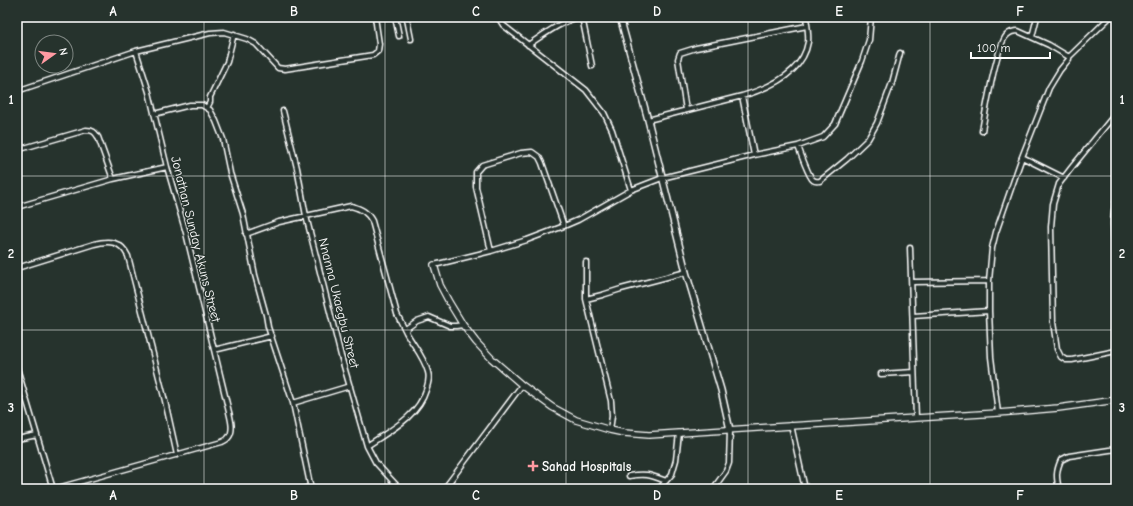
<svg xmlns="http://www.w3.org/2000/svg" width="1133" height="506" font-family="'Comic Neue',sans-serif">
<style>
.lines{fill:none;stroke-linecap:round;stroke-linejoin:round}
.minor-casing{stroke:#fff;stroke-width:7}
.tertiary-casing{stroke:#fff;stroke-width:8}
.secondary-casing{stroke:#fff;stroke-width:8}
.minor{stroke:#26332d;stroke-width:4}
.tertiary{stroke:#26332d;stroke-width:5}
.secondary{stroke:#26332d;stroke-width:5.5}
.grid{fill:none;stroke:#fff;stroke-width:1;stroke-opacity:0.55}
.poi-dot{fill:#ff9aa2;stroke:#26332d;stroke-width:1.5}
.labels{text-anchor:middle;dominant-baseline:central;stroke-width:3;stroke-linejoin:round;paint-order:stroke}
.street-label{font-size:13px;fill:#fff;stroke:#26332d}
.poi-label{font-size:13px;font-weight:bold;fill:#fff;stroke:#26332d;text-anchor:start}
.neatline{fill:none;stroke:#fff;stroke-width:1.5}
.grid-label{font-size:13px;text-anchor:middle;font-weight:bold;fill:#fff}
</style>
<rect width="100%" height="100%" fill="#26332d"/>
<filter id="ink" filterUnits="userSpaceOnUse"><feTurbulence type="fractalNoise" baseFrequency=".025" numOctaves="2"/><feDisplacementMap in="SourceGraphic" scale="8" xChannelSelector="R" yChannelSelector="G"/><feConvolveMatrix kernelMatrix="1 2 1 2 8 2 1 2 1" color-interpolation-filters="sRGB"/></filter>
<g filter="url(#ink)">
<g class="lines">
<g class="minor-casing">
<path id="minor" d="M395 17 399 36
M408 17 407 19 411 39
M498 17 503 25 586 90 604 113 612 130 631 190
M582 17 592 66
M1032 37 1037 17
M528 45C545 34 559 23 578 17
M17 91 136 51 210 33 224 32 247 39 256 44 278 68 285 69 373 55 378 51 379 44 375 17
M742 96 754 155
M207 108 210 102V97L227 62 234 34
M686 110 678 59 680 53 696 48 807 26
M283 111 297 168 306 216 341 356 367 446 376 463 400 489
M1116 113 1072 167 1059 184 1053 204 1051 227 1053 322 1057 349 1061 357 1066 360H1072L1116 351
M154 114 190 105H202L210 110 216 121 223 139 230 173 243 214 255 275 266 315 268 327 293 403 311 489
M648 120 742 96C769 88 803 73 808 42 809 34 807 25 806 17
M982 131C985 114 997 43 1007 35 1010 32 1014 31 1018 31L1049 45 1069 57
M798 146C800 152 809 177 813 180 816 182 817 181 820 181L847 159 868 139 877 123 892 83 900 53
M17 150 86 130C93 130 95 132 98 137L113 179 167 167
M1022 157 1064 178
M1116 201C1111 219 1114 237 1116 255
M17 207 113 179
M246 234 279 222 351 206C362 209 367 212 372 221L397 314 406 332
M910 248 916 418
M491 251 476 187V172L482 165 521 153 532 152 539 157 542 163 564 226
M586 262V299L611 401 612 416 610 430
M434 265 491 251 527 240 564 226 578 220 631 190 662 178 754 155 798 146 823 137 835 124 862 61 869 40 871 17
M17 268 94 244C109 240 121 241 128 256L165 401 177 455
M912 282 989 281
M586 299 602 295 621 289 686 272
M913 316 989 311
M214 350 272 336
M17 368 53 489
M881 374 914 372
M293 403 350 386
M998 413 991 357 989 311V281L992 248 996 232 1022 157 1049 88 1060 70 1069 59V57L1110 17
M791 425 805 489
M17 439 37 435
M367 446C389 431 418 417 426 390 428 384 430 379 428 372 424 357 413 345 406 332L407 328 417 321 429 317 450 326H456L463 325
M629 476C646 473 650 475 666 481
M54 489 222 442C224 441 227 440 228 438 235 431 230 417 228 408L186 233 167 167 149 92 136 51
M303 489 310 487
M444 489 522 385
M659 489 672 474 676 460 679 433
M713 489 726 471 729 463 730 430
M1059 489C1056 477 1056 471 1061 460L1069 456 1116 449"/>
</g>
<g class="tertiary-casing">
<path id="tertiary" d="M620 17 648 120 686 272 721 390 730 430"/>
</g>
<g class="secondary-casing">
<path id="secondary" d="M434 265 440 285 449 302 463 325 476 342 492 359 522 385 552 407 576 420 610 430 624 433 649 435 916 418 998 413 1058 408 1116 400"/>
</g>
<use href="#minor" class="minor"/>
<use href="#tertiary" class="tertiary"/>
<use href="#secondary" class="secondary"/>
</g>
</g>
<path class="grid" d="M204 17V489M385 17V489M566 17V489M748 17V489M930 17V489M17 176H1116M17 330H1116"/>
<path class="poi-dot" d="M531 460h4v4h4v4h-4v4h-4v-4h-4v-4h4z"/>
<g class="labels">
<g class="street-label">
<text transform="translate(196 239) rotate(76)">Jonathan Sunday Akuns Street</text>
<text transform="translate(339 303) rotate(76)">Nnanna Ukaegbu Street</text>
</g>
<g class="poi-label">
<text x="542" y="466">Sahad Hospitals</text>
</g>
</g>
<rect width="1133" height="506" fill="none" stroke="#26332d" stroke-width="44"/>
<g transform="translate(54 54) rotate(76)"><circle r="19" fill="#26332d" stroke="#7d8581"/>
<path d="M0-3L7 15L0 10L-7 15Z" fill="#ff9aa2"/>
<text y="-6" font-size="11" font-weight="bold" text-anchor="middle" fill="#ffffff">N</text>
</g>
<path d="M971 52v6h79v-6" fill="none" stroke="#ffffff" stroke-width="2"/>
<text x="977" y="52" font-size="12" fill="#ffffff" stroke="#26332d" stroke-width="3" paint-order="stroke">100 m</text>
<rect x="22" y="22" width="1089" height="462" class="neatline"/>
<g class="grid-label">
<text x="113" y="16">A</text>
<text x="294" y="16">B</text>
<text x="476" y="16">C</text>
<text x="657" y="16">D</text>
<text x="839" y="16">E</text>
<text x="1020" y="16">F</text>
<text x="11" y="104">1</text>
<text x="1122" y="104">1</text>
<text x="11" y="258">2</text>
<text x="1122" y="258">2</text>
<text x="11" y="412">3</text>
<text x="1122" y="412">3</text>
<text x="113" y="500">A</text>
<text x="294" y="500">B</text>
<text x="476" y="500">C</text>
<text x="657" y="500">D</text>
<text x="839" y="500">E</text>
<text x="1020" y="500">F</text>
</g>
</svg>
